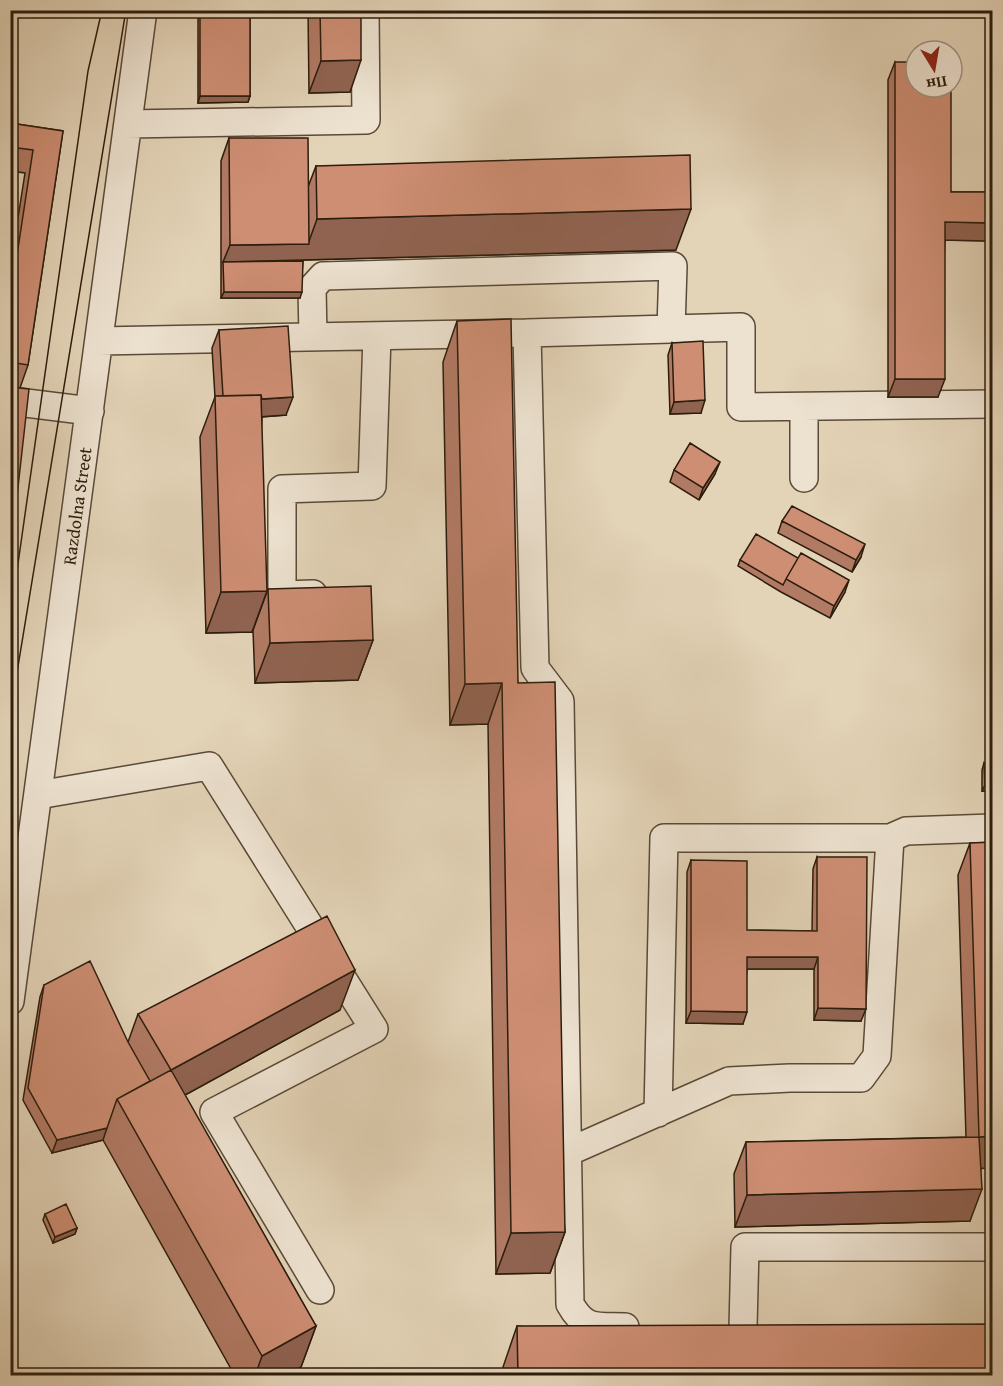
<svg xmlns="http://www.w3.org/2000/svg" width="1003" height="1386" font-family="'Gentium Book Plus',serif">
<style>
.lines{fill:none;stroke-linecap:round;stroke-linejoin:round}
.minor-casing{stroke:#5a4a37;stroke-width:30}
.minor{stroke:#ede2d0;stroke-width:27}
.tram{stroke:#2c1d0c;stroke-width:1.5}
.wall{fill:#b17a64;stroke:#2c1d0c;stroke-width:1.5}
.shaded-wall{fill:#906351;stroke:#2c1d0c;stroke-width:1.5}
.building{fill:#ce8e74;stroke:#2c1d0c;stroke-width:1.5}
.labels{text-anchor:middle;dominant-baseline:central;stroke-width:6;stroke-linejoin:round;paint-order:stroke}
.street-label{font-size:18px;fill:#2c1d0c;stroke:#ede2d0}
</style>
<rect width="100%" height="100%" fill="#e3d3b7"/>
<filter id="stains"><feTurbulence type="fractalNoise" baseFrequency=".00333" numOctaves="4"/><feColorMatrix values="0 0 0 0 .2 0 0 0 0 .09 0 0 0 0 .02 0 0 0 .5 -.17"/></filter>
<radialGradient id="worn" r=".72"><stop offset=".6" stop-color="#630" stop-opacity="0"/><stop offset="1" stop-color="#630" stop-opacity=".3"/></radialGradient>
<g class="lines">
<g class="minor-casing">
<path id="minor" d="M128 124 366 120 365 10
M671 329 741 327V407L992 404
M313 337 312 288 323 276 673 266 671 329 527 333
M99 341 527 333 535 668 560 701 570 1304C585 1331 597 1326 625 1327
M10 401 90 411
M804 407V478
M313 594 282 595V489L372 486 377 336
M38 795 209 766 374 1029 214 1112 320 1290
M10 1001 143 10
M658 1113 664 838H890
M568 1152 729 1081 790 1078H861L877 1056 890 838 906 831 992 828
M743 1328 745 1247H992"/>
</g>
<use href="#minor" class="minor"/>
<path class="tram" d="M10 620 88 71 102 10
M10 715 126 10"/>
</g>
<path class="wall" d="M198 10H250V96L248 102 198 103Z
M308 10H361L350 92 309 93Z
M895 62 951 192H989V188L993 180V308H990V241L945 240 938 397H888V80Z
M10 123 63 131 28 365 20 388 10 386V269L25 173 10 171Z
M229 138 308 187 316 166 676 250 303 260 300 298H221V161Z
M457 321 518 683 565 1232 550 1273 496 1274 488 724 450 725 443 362Z
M219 330 286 415 262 417 252 632 206 633 200 437 215 397 212 348Z
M672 343 701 413 670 414 668 355Z
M674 470 715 474 699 500 670 482Z
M782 521 861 557 852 572 778 533Z
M740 560 845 592 830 618 781 592 738 566Z
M268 589 373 640 358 680 255 683 253 630Z
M984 763 993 791H982V770Z
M970 843 993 1168H981L970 1221 735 1227 734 1174 746 1142 966 1137 958 875Z
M817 857 861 1021 814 1020V969H747L743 1024 686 1023 687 872 691 860 747 930 812 931 813 869Z
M44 985 128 1042 138 1014 340 1010 185 1095 316 1326 301 1367 286 1376H235L103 1140 52 1153 23 1100 40 997Z
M45 1214 77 1228 75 1234 53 1243 43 1220Z
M517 1326 993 1376H503V1367Z"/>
<path class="shaded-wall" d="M361 60 350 92 309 93 321 61Z
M200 96H250L248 102 198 103Z
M691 209 676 250 303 260 223 262 230 245 308 244 317 219Z
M945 222 993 223V234L990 241 938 240Z
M224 292H302L300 298H221Z
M895 379H945L938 397H888Z
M293 397 286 415 216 420 223 402Z
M705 400 701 413 670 414 674 402Z
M720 462 715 474 699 500 703 488Z
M10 505H16L10 520Z
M865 544 861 557 852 572 856 560Z
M849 580 845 592 830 618 834 606Z
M267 591 252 632 206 633 221 592Z
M373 640 358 680 255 683 270 643Z
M502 683 488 724 450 725 465 684Z
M985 785H993V791H982Z
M747 957H818L814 969H743Z
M355 970 340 1010 132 1124 171 1070Z
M818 1008 866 1009 861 1021 814 1020Z
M691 1011 747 1012 743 1024 686 1023Z
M107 1128 103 1140 52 1153 57 1140Z
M993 1136V1168L967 1169 979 1137Z
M982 1189 970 1221 735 1227 747 1195Z
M77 1228 75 1234 53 1243 55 1237Z
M565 1232 550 1273 496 1274 511 1233Z
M316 1326 301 1367 286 1376H255L262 1356Z"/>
<path class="building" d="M200 10H250V96H200Z
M320 10H361V60L321 61Z
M895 62H916V87H951V192H993V223L945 222V379H895Z
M10 123 63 131 28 365 10 362V301L33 150 10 147Z
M229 138H308L309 244 230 245Z
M690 155 691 209 317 219 316 166Z
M303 261 302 292H224L223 262Z
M511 319 518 683 555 682 565 1232 511 1233 502 683 465 684 457 321Z
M288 326 293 397 262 399 261 395 223 396 219 330Z
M703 341 705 400 674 402 672 343Z
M10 387 29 389 16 505H10Z
M261 395 267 591 221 592 215 396Z
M690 443 720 462 703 488 674 470Z
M792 506 865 544 856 560 782 521Z
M756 534 798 558 786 579 783 585 740 560Z
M801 553 849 580 834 606 786 579Z
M371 586 373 640 270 643 268 589Z
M984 763H993V785H985Z
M993 842V1136L979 1137 970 843Z
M817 857H867L866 1009 818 1008V957H747V1012L691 1011V860L747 861V930L817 931Z
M327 916 355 970 171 1070 138 1014Z
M90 961 128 1042 150 1081 117 1099 107 1128 57 1140 28 1088 44 985Z
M171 1070 316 1326 262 1356 117 1099Z
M979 1137 982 1189 747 1195 746 1142Z
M66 1204 77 1228 55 1237 45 1214Z
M993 1324V1376H518L517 1326Z"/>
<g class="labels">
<g class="street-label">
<text transform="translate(77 506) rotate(-82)">Razdolna Street</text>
</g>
</g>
<rect width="1003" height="1386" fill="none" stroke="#e3d3b7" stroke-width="36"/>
<rect x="12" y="12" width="979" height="1362" fill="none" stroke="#2c1d0c" stroke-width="3"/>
<rect x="18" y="18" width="967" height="1350" fill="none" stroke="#2c1d0c" stroke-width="1.5"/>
<g transform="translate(934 69) rotate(169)"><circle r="28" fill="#ede2d0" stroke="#a09382" stroke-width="1.5"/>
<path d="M0-4.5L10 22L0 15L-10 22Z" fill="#8f2418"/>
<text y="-9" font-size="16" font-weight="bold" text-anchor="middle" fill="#2c1d0c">Пн</text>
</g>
<rect width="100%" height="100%" filter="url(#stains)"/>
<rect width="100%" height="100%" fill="url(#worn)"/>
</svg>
